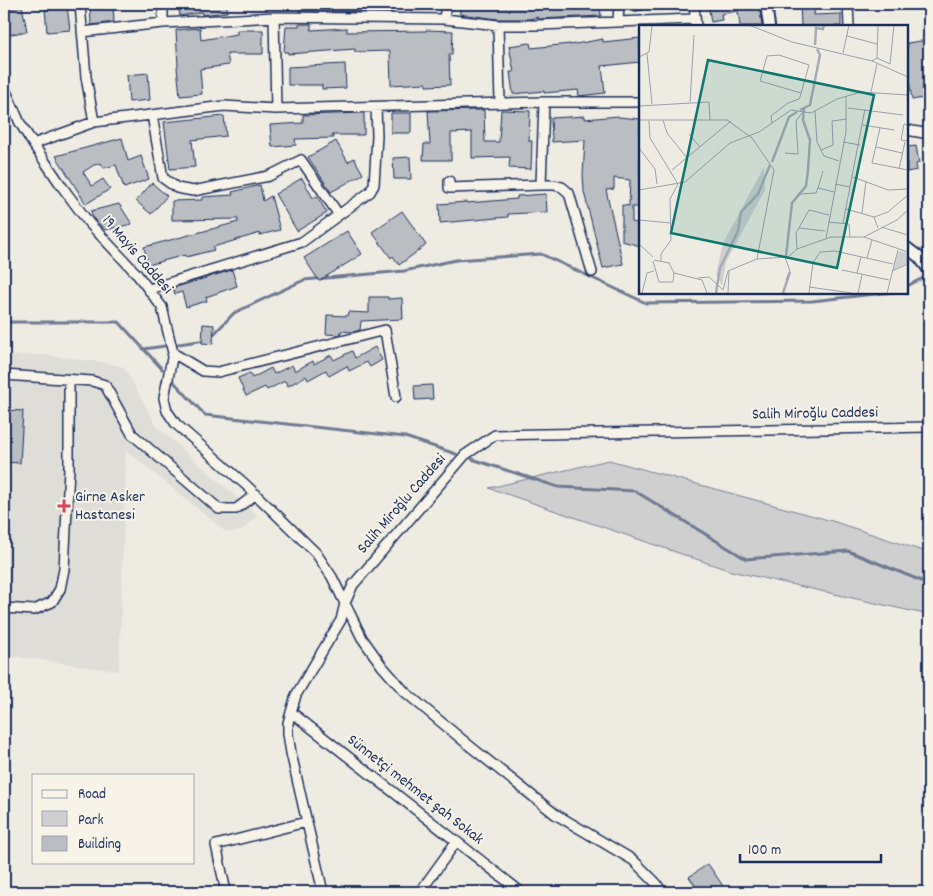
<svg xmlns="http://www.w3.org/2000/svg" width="933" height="896" font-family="Dekko,sans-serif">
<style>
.built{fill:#deddd8}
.green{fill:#cfcfcf;stroke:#757f96}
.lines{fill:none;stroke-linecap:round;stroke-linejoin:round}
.stream{stroke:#6e7992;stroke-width:3}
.building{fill:#babdc2;stroke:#1b2f5e}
.minor-casing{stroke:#1b2f5e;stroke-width:12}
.tertiary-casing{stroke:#1b2f5e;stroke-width:14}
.minor{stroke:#f7f3e8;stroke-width:9}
.tertiary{stroke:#f7f3e8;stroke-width:10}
.poi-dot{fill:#d1495b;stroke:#f7f3e8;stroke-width:2}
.labels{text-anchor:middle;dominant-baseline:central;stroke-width:4;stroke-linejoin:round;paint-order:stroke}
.street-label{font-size:16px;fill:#1b2f5e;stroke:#f7f3e8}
.poi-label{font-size:16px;fill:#1b2f5e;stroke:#f7f3e8;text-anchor:start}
.inset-river{fill:none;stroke:#a6abb5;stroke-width:2.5}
.inset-road{fill:none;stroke:#9aa0ad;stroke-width:1}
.view{fill:#0f766e;fill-opacity:0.15;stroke:#0f766e;stroke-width:2.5}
.inset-edge{fill:none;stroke:#1b2f5e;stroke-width:2.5}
</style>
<rect width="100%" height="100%" fill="#eeebe2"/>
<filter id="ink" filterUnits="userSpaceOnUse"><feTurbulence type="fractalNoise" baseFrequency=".02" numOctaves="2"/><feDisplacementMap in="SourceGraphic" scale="10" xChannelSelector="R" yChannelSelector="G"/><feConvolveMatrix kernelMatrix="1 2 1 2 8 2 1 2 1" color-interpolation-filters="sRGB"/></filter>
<g filter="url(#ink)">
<path class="built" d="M45 355 107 363 124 367 157 427 257 515 241 531 226 532 126 450 119 671 4 655V356Z"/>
<path class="green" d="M609 460 832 521 929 553V615L731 571 489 488Z"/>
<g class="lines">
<path class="stream" d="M907 286 929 275
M4 322H119L162 369
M211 337 234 313 304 280 404 271 456 260 541 254 646 303 812 301 893 292
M144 349 206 340
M173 381 205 415 405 437 456 454
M472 459 558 487 635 491 746 559 848 551 929 584"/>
</g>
<path class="building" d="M90 4H113L114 22 91 25Z
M178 4H227V12L202 15V12L180 16Z
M299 4H392L393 12 299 11Z
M471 4H489L490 8 516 4H600L601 16 538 19V17L529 19H498L460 14 459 5Z
M631 4H657V7L633 12Z
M708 4H759L762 26H740L738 11 721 14 722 20 711 22Z
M800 4H815L814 15 841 14V26H801Z
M22 6 27 31 4 36V10Z
M67 6 70 30 47 32 45 9Z
M299 24H311V30L347 28V32L426 31V30L453 31 452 54H449L450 85 426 86V83L391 85 390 51 355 52V49L288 54V52H284L286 26H299Z
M200 28 201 40 237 34V30H263V54H227L229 65 200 69 202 94 180 96 177 67 178 66 176 30Z
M640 38V62L602 66 605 93 579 96 578 90 544 93V91L513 94 510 72H514L509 46 530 43 531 48 570 44V45L603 39V42Z
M929 40V97L912 100 907 66V43Z
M345 64 346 88 322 89V85H288V67Z
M148 73 150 100 129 102 127 75Z
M484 110 485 142H499L501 110 530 111 529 141H532L531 169 509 168 510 157 472 158V132L451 133V160H423L424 144H430L428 111Z
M364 113V135H332L334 138 295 139 296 145 272 147 270 125 303 123V115Z
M391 113H411V133H391Z
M224 116 226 136 192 140 195 167 170 169 164 122Z
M585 116V119L618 116V117L640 119V207H632V222L640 224V246L622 241V205L629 206 630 180 614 178V189L606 190 623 264 603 268 584 192 583 175 585 140 552 142 551 118Z
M122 138 128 161 141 156 149 179 124 188 116 165 104 168 101 163 94 165 83 172 92 186 103 179 110 189 86 204 56 156Z
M336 141 348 162 354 158 363 174 331 192 308 157Z
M916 146 919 163 916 164 917 170 907 172V147Z
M410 157 411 179H394L393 158Z
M302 178 313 198 317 196 327 213 297 231 275 194Z
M152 183 167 196 151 214 136 201Z
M260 185 263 201 271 196 280 230 260 235V233L213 247 214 250 186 257 185 255 148 265 144 247 238 222V219L172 220V201L202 200V197L233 195 232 192Z
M546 194 547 212 508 214V217L440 223 439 204 467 202V203L517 199V196Z
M119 204 132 224 105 230 93 218 91 211Z
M402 211 426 245 399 265 393 256 391 258 372 232Z
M347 231 362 254 319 281 304 258Z
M232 270 237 286 206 297 207 301 186 307 182 292 175 294 173 288Z
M369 297H388V299L402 298 403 319 361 321 360 330 353 332 341 331 340 335 326 334 327 315 347 316 348 312 369 313Z
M203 324 214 325 213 344 202 343Z
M375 347 382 360 370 367 367 362 349 371 347 366 329 376 326 370 308 380 306 376 288 386 285 381 267 390 265 387 246 396 238 378 250 373 252 378 271 368 274 374 292 365 295 371 313 361 314 364 331 355 334 360 352 351 355 358Z
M432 385 433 399 415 400 414 386Z
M6 410 23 411 20 463 4 462V418H5Z
M708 864 723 886 714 892H700L689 877Z"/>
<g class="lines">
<g class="minor-casing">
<path id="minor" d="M80 4 86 77 94 122
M163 4V23
M694 4 696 26
M848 4 849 26
M274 17 276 109
M444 19 446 4
M618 22 619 4
M498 25 500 103
M82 32 163 23 274 17 444 19 498 25H538L695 19
M4 87 20 123 33 144 63 188 89 223 136 273 162 307 173 353 164 398 167 411 176 424 246 485 316 553 332 577 362 638 382 666 405 692 471 747 555 814 633 860 656 883 662 892
M152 115 163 178 177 188 193 191 269 176 301 160 339 215
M907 130 929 134
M33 144 94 122 224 106 276 109 544 102H640
M449 181V188L541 185 544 102
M541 185H554L562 187 569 193 592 272
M149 289 302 242 370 192 374 185 377 136 376 107
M173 353 203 371 218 372 385 330 396 397
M4 375 92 381 105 385 132 434 219 509H236L256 494
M4 608 34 610 52 602 60 589 64 569 69 469V380
M291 712 521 892
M226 892 216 845 306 822
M323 892 291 753 288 734V723L296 695 341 620 345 603 353 585 465 455 495 435 929 427
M420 892 456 842"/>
</g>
<g class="tertiary-casing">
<path id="tertiary" d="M766 4 769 26
M907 248 919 257 929 270"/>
</g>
<use href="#minor" class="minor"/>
<use href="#tertiary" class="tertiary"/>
</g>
</g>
<path class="poi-dot" d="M61.5 498.5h5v5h5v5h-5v5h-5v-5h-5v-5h5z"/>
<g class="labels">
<g class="street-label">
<text transform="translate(137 255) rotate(49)">19 Mayis Caddesi</text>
<text transform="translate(815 414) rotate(-1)">Salih Miroğlu Caddesi</text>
<text transform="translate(402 504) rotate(-49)">Salih Miroğlu Caddesi</text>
<text transform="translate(415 790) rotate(38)">Sünnetçi mehmet şah Sokak</text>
</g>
<g class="poi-label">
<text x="75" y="497">Girne Asker<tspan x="75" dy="18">Hastanesi</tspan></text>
</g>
</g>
<g transform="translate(639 25)">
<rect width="269" height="269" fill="#eeebe2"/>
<path d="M125 142 126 165 87 237 83 261 77 249 84 218ZM260 226 269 228V238L254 245Z" fill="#cfcfcf"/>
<path class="inset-river" d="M176 20 177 3 184 4 185 0M161 85 171 80 181 30 178 24M133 137 150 92 158 87M147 231 153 178 167 161 169 145 171 115 164 95 165 83M77 268 81 243 99 206 102 187 119 169 131 140M144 268 151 247"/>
<path class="inset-road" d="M110 0 153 17 233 36 269 52M208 11 238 19M204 28 210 0M8 29 13 79M0 32 10 27 13 0M238 33 251 39 255 0M233 36 238 33 239 0M232 67 238 39M51 77 55 10M0 81 70 77 71 95M209 83 264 90M176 86 178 117 185 131 200 136M0 95H88L113 113 135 145 118 234M24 95 28 108 48 133M10 96 11 113 39 159 31 174 32 215 22 229V236M133 98 132 91 149 78 160 74 161 72 170 40 140 30 128 31 121 56 162 68M224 100 255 105M269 100 265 99 262 115 269 116M241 103 233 138 269 145M50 109 61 122M204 117 221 120M237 122 263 128M0 123 16 144 18 159M182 125 194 120 193 96 208 94M146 128 159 129 157 96 163 88M260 144 266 117M33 145 92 96M184 146 179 163 195 167M214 152 249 165 269 164M196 159 211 162M0 165 46 157 91 118 120 107 152 85 172 88 198 74 222 67 269 70M161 169 177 168 179 163M207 184 235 192 239 203M223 188 227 156M235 192 249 187 269 170M0 195 32 198M189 197 210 199 211 212M204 198 226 84M242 202 269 210M160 203 186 206M225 212 258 195 269 185M187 213 207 107V71M0 219 14 232M158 224 157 208 170 185 190 190M146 232 151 246 147 255M228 233 233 215M14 236 20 257H34L35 248 30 238 15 235M203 245 250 255M253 246 269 239M35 248 63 255 68 268M218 248 222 232M59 253 70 252 84 265 89 246 118 234 149 232 158 224 192 212H225L269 227M170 262 213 268M3 268 8 248 15 246M89 268 90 246M170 268 174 238 181 227 196 226 254 239M219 268 223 250M248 268 259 225"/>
<path class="view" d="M69 35 235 70 198 243 32 208Z"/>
<rect width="269" height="269" class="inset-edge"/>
</g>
<rect width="933" height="896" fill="none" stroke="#f7f3e8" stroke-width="20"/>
<rect x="10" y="10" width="913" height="876" fill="none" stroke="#1b2f5e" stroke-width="2" filter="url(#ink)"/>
<rect x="32" y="774" width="162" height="90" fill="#f7f3e8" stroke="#9fa5b1"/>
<rect x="42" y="790" width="25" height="8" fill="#f7f3e8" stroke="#9fa5b1"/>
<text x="78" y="798" font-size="15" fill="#1b2f5e">Road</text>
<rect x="42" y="811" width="25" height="15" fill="#cfcfcf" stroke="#9fa5b1"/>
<text x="78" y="824" font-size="15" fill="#1b2f5e">Park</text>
<rect x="42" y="836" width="25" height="15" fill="#babdc2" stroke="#9fa5b1"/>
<text x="78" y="848" font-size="15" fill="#1b2f5e">Building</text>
<path d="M740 854v8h141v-8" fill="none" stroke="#1b2f5e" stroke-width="2.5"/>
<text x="748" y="854" font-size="15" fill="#1b2f5e" stroke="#f7f3e8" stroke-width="4" paint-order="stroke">100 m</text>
</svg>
